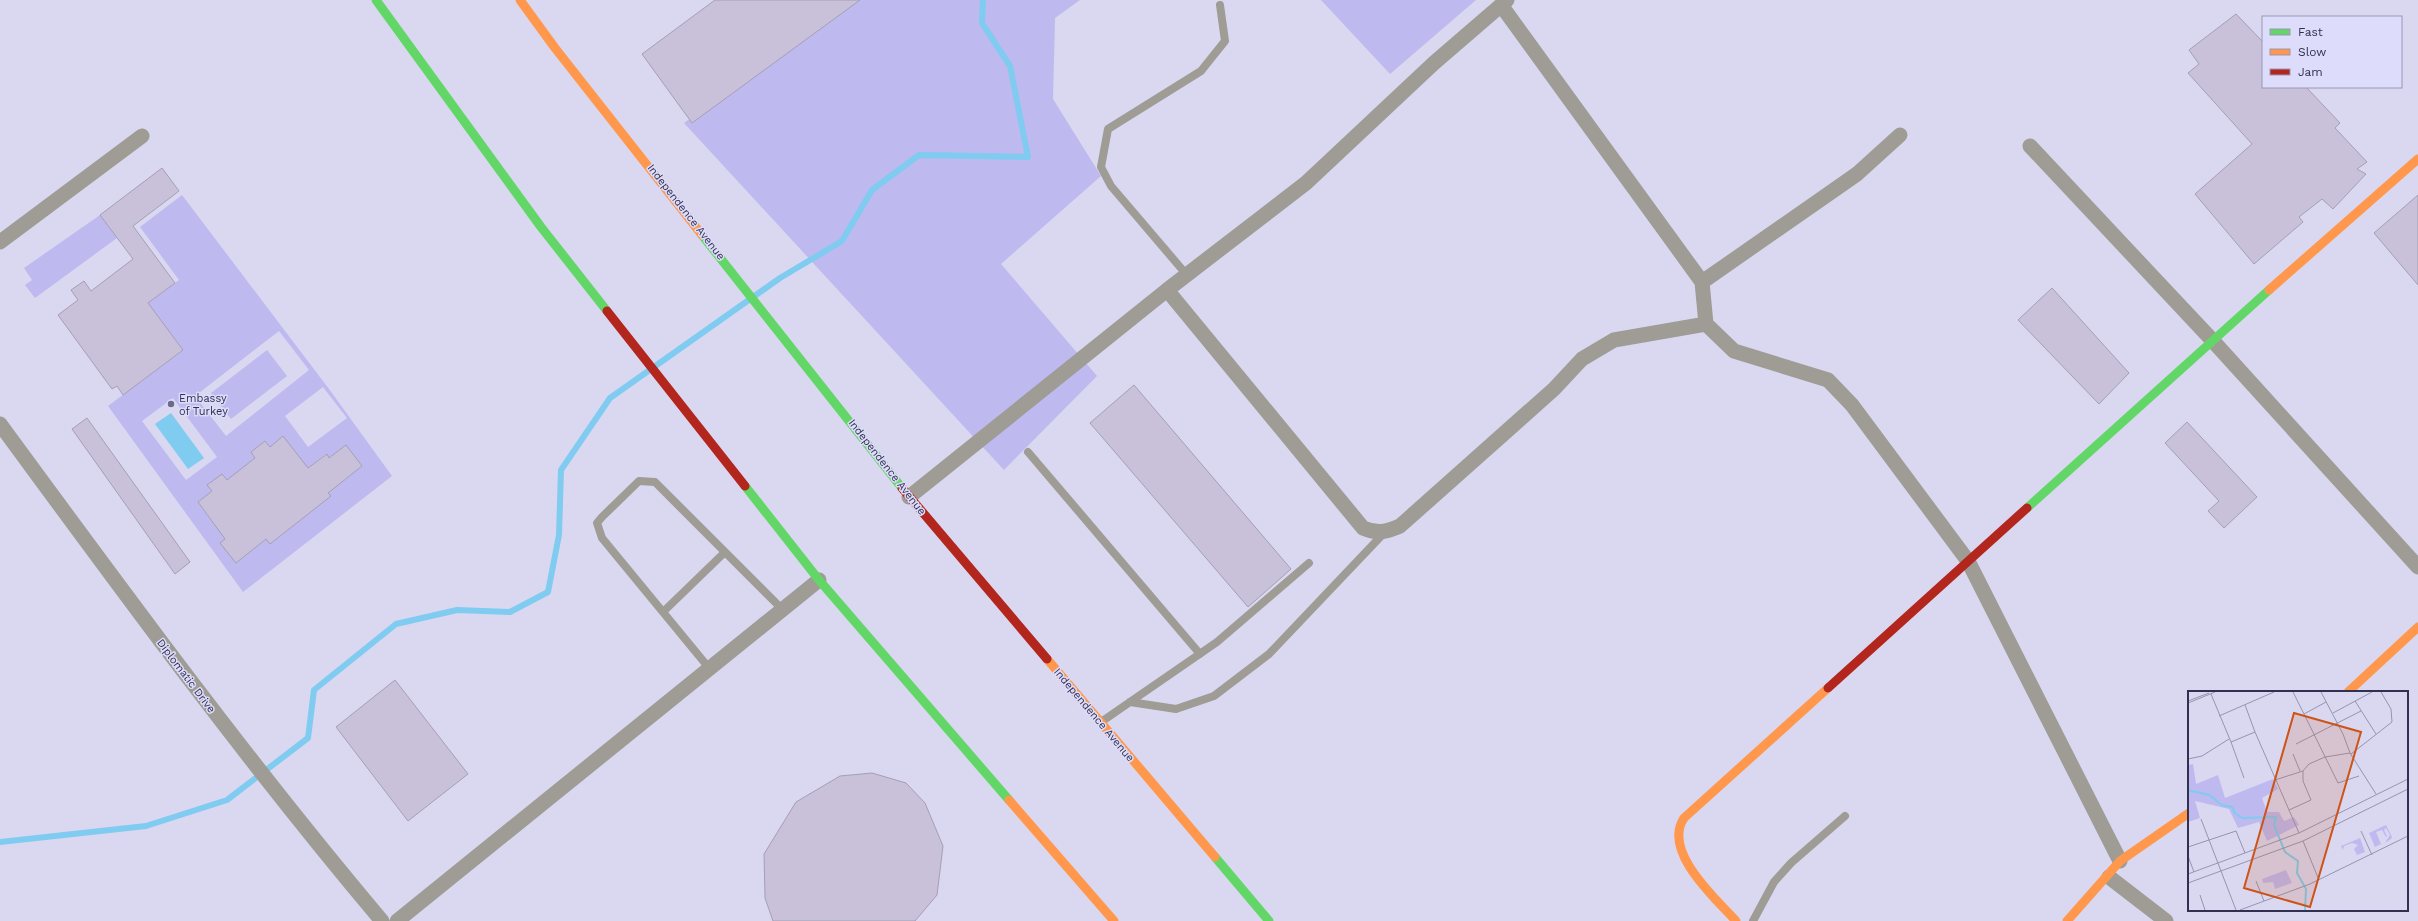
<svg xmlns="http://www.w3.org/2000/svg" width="2418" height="921" font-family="'Work Sans',sans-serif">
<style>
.green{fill:#beb9ef;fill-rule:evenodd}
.water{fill:#80cbf0}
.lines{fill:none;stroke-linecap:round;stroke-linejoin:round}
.stream{stroke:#80cbf0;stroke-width:6}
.building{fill:#c8c1d9;stroke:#a59eb6}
.lane{stroke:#9e9c95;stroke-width:8}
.street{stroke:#9e9c95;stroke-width:15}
.fast{stroke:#63d668;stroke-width:9}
.slow{stroke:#ff974d;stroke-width:9}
.jam{stroke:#b3261e;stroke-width:9}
.poi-dot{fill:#6c6b87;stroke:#dddcfb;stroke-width:1.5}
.labels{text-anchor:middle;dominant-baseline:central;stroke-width:3;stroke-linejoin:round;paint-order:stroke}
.street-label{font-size:11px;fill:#32304e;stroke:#dddcfb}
.poi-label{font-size:11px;fill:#32304e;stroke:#dddcfb;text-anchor:start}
.inset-river{fill:none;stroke:#80cbf0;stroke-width:2}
.inset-road{fill:none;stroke:#9695af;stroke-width:1}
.view{fill:#cd5316;fill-opacity:0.15;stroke:#cd5316;stroke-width:2}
.inset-edge{fill:none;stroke:#32304e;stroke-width:2}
</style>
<rect width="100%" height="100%" fill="#d9d8f0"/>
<path class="green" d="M850 0H1080L1055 18 1053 99 1101 176 1001 264 1097 376 1004 470 684 123Z
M1321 0H1476L1390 74Z
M182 195 329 389 392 476 243 592 108 406 183 350 148 303 179 280 140 227ZM279 331 309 370 226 436 195 396ZM323 387 347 418 308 447 285 416ZM173 398 217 457 186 480 142 421ZM283 437 255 509 326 454 329 458 346 445 362 466 328 493 330 496 270 544 266 539 236 562 220 543 235 531 210 519 198 502 212 491 208 485 227 480 255 458 251 452 265 441 270 447Z
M100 215 117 238 35 298 25 285 32 280 24 268Z
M267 350 287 376 231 419 211 393Z"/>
<path class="water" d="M171 413 204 458 188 469 155 424Z"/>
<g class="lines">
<path class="stream" d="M0 842 146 826 227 800 308 738 314 690 396 624 457 610 510 612 548 592 559 535 561 470 610 398 780 278 842 241 872 190 919 155 1028 157 1010 66 982 23 983 0"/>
</g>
<path class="building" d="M715 0H860L692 123 642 54Z
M2236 14 2263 42V87H2306L2340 123 2335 128 2367 162 2357 169 2366 174 2333 209 2322 199 2299 217 2303 222 2254 264 2195 194 2252 144 2188 73 2199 64 2189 50Z
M162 168 179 191 133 226 175 283 148 303 183 350 123 395 117 386 112 389 58 315 78 300 71 290 84 281 91 291 133 259 100 215Z
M2418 195V285L2374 233Z
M2052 288 2129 373 2099 404 2018 320Z
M1134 385 1291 569 1248 607 1090 423Z
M87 418 190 562 175 574 72 429Z
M2187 422 2257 497 2224 528 2208 511 2219 501 2165 443Z
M283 436 308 468 327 454 329 458 346 445 362 466 328 493 331 496 270 544 266 539 236 563 220 543 225 539 198 502 212 491 207 485 222 474 227 480 255 458 251 452 265 441 270 447Z
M395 680 468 774 408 821 336 727Z
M872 773 906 783 925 803 943 846 937 895 915 921H773L765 898 764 854 796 802 840 776Z"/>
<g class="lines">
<path class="lane" d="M1186 274 1111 186 1101 167 1108 129 1201 71 1225 41 1220 5
M1028 452 1200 654
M663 612 725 552
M709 668 602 538 597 523 602 517 639 481 655 482 782 609
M1130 702 1176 709 1214 696 1269 654 1385 532
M1101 722 1217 642 1309 563
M1753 921 1774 882 1791 863 1845 816"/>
<path class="street" d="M1501 5 1702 282 1706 324 1734 351 1828 380 1852 405 1968 561 2120 861
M2030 146 2213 341 2418 567
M0 242 142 136
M1702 282 1857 174 1900 135
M1167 290 1306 183 1434 63 1507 0
M0 424C124 593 247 761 382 921
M909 497 1167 290 1363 528C1377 534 1386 532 1400 526L1554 389 1582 359 1614 340 1706 324
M2109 877 2166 921
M397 921 819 580"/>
<path class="fast" d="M376 0 541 227 607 311
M702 235 902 488
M745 486 819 580 1009 800
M2027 508 2269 290
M1215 857 1269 921"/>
<path class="slow" d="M520 0 555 48 702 235
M2269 290 2418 159
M1047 659 1215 857
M2348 692 2418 627
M1009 800 1114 921
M1736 921C1715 898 1662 851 1684 818L1828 688
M2067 921 2120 861 2189 813"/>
<path class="jam" d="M607 311 745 486
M902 488 1047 659
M1828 688 2027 508"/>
</g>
<circle class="poi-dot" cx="171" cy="404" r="4"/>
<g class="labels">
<g class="street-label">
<text transform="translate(686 212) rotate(52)">Independence Avenue</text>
<text transform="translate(887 467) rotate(52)">Independence Avenue</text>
<text transform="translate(186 676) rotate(53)">Diplomatic Drive</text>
<text transform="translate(1094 715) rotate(50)">Independence Avenue</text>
</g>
<g class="poi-label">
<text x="179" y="398">Embassy<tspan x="179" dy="13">of Turkey</tspan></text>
</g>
</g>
<g transform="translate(2188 691)">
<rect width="220" height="220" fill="#d9d8f0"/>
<path d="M5 73 8 93 30 84 37 107 85 88 90 98 74 107 79 121H91L96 130 106 126 111 134 79 150 71 131 50 137 41 118 7 110 12 127 0 131V74ZM198 134 204 146 203 148 197 152 202 144 198 137 196 139 199 145 198 146 194 139 188 141 193 153 187 156 181 142ZM172 147 177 161 169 164 166 158 170 154 164 152 156 155 155 159 153 155ZM98 179 104 192 87 198 85 191 75 192 74 188Z" fill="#beb9ef"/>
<path class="inset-river" d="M0 99 21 104 34 114 44 116 47 122 54 127 88 126 86 134 97 161 110 170 109 182 118 198 117 219"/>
<path class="inset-road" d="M105 1 116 23M133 1 155 43 162 62 188 103M23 3 43 51 67 41 57 14M0 10 21 2M167 10 188 43M138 11 116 23 150 92 171 85M0 12 27 1M145 22 184 1M31 25 86 1M67 41 101 119M43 51 56 87M108 53 173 20M105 63 112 80M163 63 204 31 203 18 193 1M0 68 14 65 41 48M87 89 115 80 121 73 137 66 162 62M13 128 48 219M173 140 184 164M111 142 101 119 123 109 115 90V80M115 150 131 189M0 156 48 140 57 162M0 165 6 181M0 183 111 142 220 88M68 190 76 210M0 192 115 150 220 98M12 204 17 219M52 219 122 193 220 145"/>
<path class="view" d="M106 22 173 41 122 216 56 197Z"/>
<rect width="220" height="220" class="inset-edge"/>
</g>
<rect x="2262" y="16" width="140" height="72" fill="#dddcfb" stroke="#9997b6"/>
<rect x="2270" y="29" width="20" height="6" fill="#63d668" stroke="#9997b6"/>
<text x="2298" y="36" font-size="12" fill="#32304e">Fast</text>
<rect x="2270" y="49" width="20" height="6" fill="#ff974d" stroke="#9997b6"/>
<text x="2298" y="56" font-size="12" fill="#32304e">Slow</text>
<rect x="2270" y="69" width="20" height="6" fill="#b3261e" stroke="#9997b6"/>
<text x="2298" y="76" font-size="12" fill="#32304e">Jam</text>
</svg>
